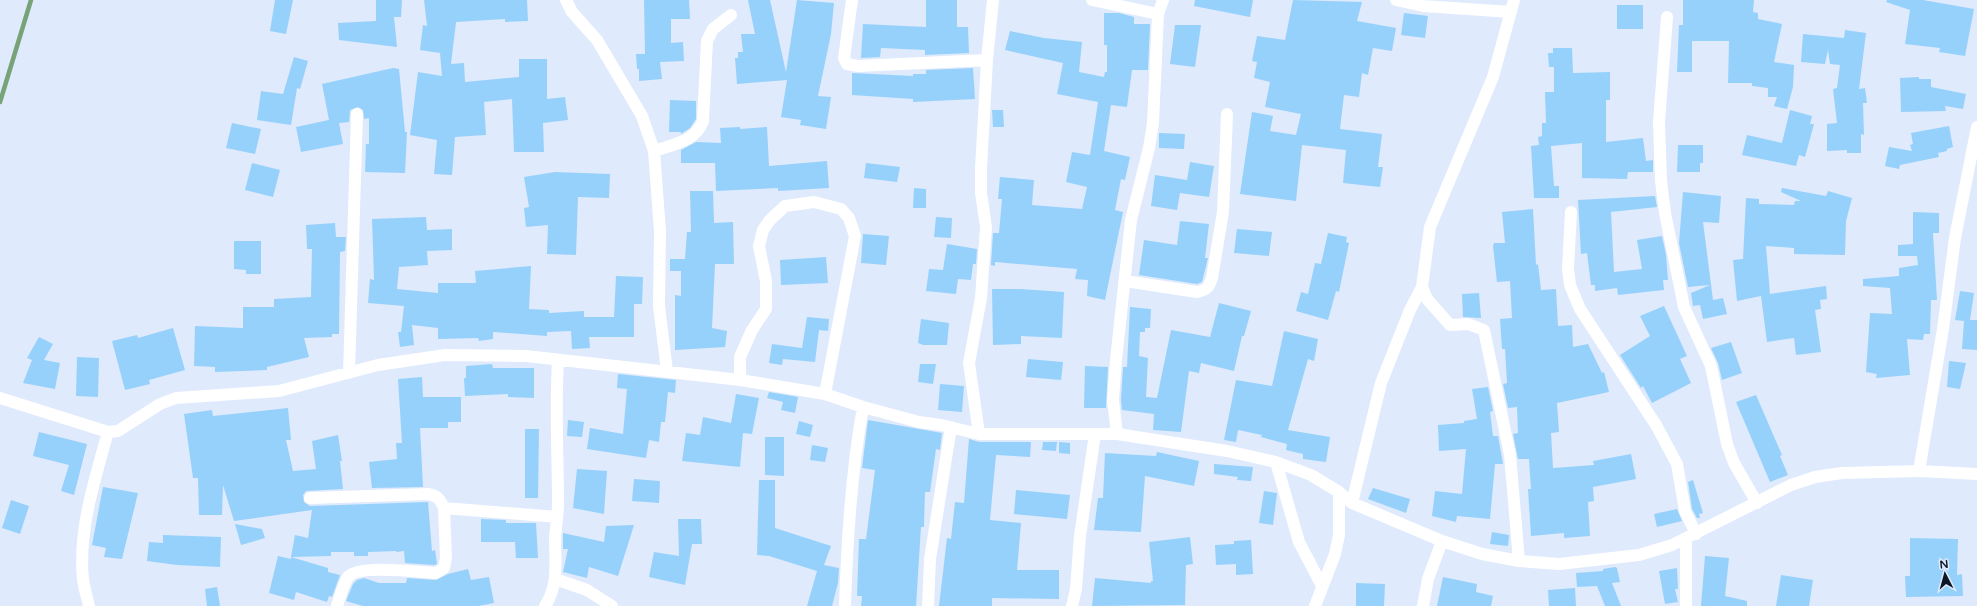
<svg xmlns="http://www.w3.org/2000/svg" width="1977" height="606" font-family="'Varela Round',sans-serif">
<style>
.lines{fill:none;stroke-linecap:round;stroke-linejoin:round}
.stream{stroke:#78a278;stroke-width:4.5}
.building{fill:#96d1fc}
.minor{stroke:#fff;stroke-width:12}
</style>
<rect width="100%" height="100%" fill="#dfeafc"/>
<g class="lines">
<path class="stream" d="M0 102 31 0"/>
</g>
<path class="building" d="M275 0H293L286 34 270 31Z
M376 0H402L401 17H394L397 47 339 40 338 23 376 21Z
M424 0H527L528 21 505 22V19L456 22 451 64 464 63 465 82 519 77V59H547V99L565 97 568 120 543 123 544 152H514L512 99 484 102 486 135 455 137 452 175 434 174 437 140 410 135 418 72 442 76 440 53 420 50 423 25 427 26Z
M644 0H689L690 19H671V43L683 42 684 61 660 62 662 79 639 81V69H637L636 54H645Z
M748 0H770L786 72 797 0 834 3 831 34 818 96 831 97 826 129 800 125 801 120 781 117 787 80 737 84 735 58H738V52H743L741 34H755Z
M926 0H957V27H968L969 53 925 55V50L881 48 880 57 861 58 863 24 926 27Z
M1195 0H1253L1250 17 1194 6Z
M1293 0 1362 2 1357 21 1396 28 1392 51 1373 48 1368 75 1362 73 1359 97 1344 95 1340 129 1382 134 1378 167H1383L1380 187 1343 183 1346 150 1302 145 1296 201 1240 194 1252 112 1273 116 1270 131 1296 135 1301 114 1265 107 1270 82 1254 78 1257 62 1252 61 1257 36 1285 40Z
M1683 0H1754L1753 12 1758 13V19L1782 24 1774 62 1794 65 1793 87 1787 109 1774 106 1777 97H1768V88L1752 86V83H1728L1729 41H1692V72H1677L1679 25H1683Z
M1887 0H1923L1974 9 1965 56 1939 52 1940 48 1905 44 1910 10 1886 2Z
M1617 5H1643V29H1617Z
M1104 13H1119L1134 17V24H1150L1148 70H1132L1127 107 1111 105 1104 151 1130 157 1125 180 1121 179 1115 210 1123 212 1105 300 1087 296 1088 280 1075 279 1077 269 995 262V266L991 265 993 233H999L1002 199H998L1000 177 1034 180 1032 205 1082 209 1087 187 1066 182 1072 152 1090 155 1098 102 1057 94 1063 63 1005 50 1010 31 1044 38 1082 42 1079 72 1104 77 1105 72H1107V45H1104Z
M1404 13 1428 16 1425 38 1401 35Z
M1175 25H1201L1195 67 1170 64Z
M1845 30 1866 33 1859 89 1865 88 1867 103H1863L1864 135 1861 134V153H1847V150L1827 151V124L1837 123 1833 89 1837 88 1840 65 1830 64 1828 50 1825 64 1801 62 1803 34 1844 38Z
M1553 48H1572L1573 73 1610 72V100H1606V142L1643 138 1646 161 1653 160V172H1628L1627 179 1582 178V143L1551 146 1554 186H1559V198H1534L1531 146 1539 145 1538 137 1542 136V123H1546L1545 92H1554V67H1549L1548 53H1553Z
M294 57 308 61 300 89 297 88 291 125 257 120 261 91 283 94Z
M393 68 399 69 405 132H407L405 173 365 172 366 144H369V118L364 119 363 110 358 107 350 110 349 122 339 123 343 144 301 152 296 127 329 120 322 84Z
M973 68 975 99 913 102V99L852 95V73L913 76V74H926V70Z
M1919 77V79H1931V87L1966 94 1963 109 1945 106 1946 111 1901 112 1900 78Z
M670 100 696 101V119L690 128 681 134V132H669Z
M992 110H1003L1004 127H993Z
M1790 110 1812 116 1810 124H1814L1805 157 1799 155 1796 166 1742 155 1747 135 1782 143Z
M232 123 261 129 255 154 226 148Z
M1949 126 1953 147 1947 149V151L1938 153 1939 157 1900 165 1899 169 1885 166 1889 147 1912 151 1910 145 1913 144 1911 133Z
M740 127V129L767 127 769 166 827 161 829 188 778 191V188L716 191 715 163H681V150L696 142 721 143 720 128Z
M1159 133 1185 134 1184 149 1159 148Z
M1678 145H1703V163H1700V172H1677Z
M1190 162 1214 166 1209 197 1180 193 1177 210 1151 206 1155 175 1187 180Z
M252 163 280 170 273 197 245 190Z
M866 163 900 167 897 182 864 178Z
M555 172 610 174 609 198 578 197 576 255 547 254 548 225 526 227 524 208 529 207 524 177Z
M914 188 926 189V208H913Z
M1782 188 1826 196 1828 191 1852 198 1846 221 1845 255 1794 254V248L1766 246 1770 294 1826 286 1827 299 1820 300 1821 309 1815 310 1821 352 1796 355 1794 338 1767 342 1761 296 1737 301 1733 260 1743 259 1746 198 1759 199V204L1794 205 1795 201H1801L1781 192Z
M690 191H713L714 223 733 222 734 264H715L712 328 727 331 725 347 675 350V295L681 296V271H670V259H685L687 232H691Z
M1683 192 1721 196 1719 223 1703 222 1713 300 1723 298 1727 314 1703 319 1700 305 1693 306 1691 293 1710 285 1688 287 1679 243Z
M1655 196 1657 207 1611 212 1614 272 1642 269 1637 240 1662 236 1666 255 1668 280H1663L1664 290 1618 295 1617 288 1595 291V285H1591L1587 253 1581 254 1578 200Z
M1533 209 1536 265 1538 264 1541 290 1556 289 1558 326 1572 325 1573 347 1588 344 1602 373 1604 372 1609 392 1557 403 1559 432 1551 433 1553 468 1594 465 1593 461 1631 454 1636 479 1593 487 1594 501 1588 502 1590 536 1564 538V533L1531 536 1528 489H1531L1529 459H1518L1513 434 1518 433 1517 407 1508 408 1503 384 1507 383 1505 349H1502L1500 319 1512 318 1510 281 1497 282 1493 246 1494 243H1505L1502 212Z
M1913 212 1939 213V233H1933L1937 300H1931L1930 334H1924L1923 340 1907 339 1910 375 1876 378 1877 374 1866 372 1870 313 1892 314 1890 288 1863 286V279L1899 276V268L1918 265 1917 256H1898V245L1913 244Z
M426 217 427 230 452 229V250L427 251 428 265 399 267 397 289 438 293V283H476L475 271 531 266 529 309 549 310V313L584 311V317H614L616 276 643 277 642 304H634V337H589L590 348 572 349 571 331 547 332V336L493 332V339L479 341 478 338 438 339V328L412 325 414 345 400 347 398 332H401L404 306 368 303 370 279 374 280 372 219Z
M936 217 952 218 951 238 934 237Z
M1180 221 1209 224 1205 258H1208L1202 282 1197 284 1139 275 1144 240 1177 245Z
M335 223 336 237H346L345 251 340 252 339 334H332V337L304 338 309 357 267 367V370L215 372V367L194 366 195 326 243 328V307H274V299L311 297 312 249H307L306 225Z
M1237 229 1272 232 1269 256 1234 253Z
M1328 233 1347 237 1346 242 1349 243 1339 292 1336 291 1328 320 1296 311 1301 292 1308 294 1315 263 1321 264Z
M863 234 889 236 886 265 861 263Z
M234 241H261V274H246V270L234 269Z
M947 244 977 249 976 264H973L971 280 958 279 956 294 926 291 929 269 943 270Z
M826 257 828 283 781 285 780 260Z
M992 289H1021L1064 292 1062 338 1021 336V344L993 345Z
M1960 291 1974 293 1970 320H1977V350L1962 349 1964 321 1955 320Z
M1479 293 1481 318 1463 317 1462 294Z
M1219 303 1251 311 1244 336H1242L1234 371 1201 363 1199 373 1189 371 1181 432 1153 430 1154 414 1122 410 1121 400 1123 367H1127L1130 307 1151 309 1150 328H1145V332H1140L1139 356 1148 358 1146 397 1157 398 1171 330 1210 337Z
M1664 306 1687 356 1680 359 1691 383 1652 403 1643 386 1641 388 1620 355 1650 336 1640 316Z
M807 317 829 319 828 331 819 330 815 362 783 359 782 365 769 363 772 344 802 348Z
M921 319 949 323 947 345H923L918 343Z
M173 328 185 370 149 380 150 384 125 390 112 341 137 335 138 338Z
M1284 331 1318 339 1314 361 1308 359 1288 430 1330 437 1326 462 1303 459V454L1286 450 1287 444 1261 437 1262 435 1238 430 1236 442 1224 440 1236 380 1272 386Z
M39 337 53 344 44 360 60 363 55 389 23 383 32 360 27 358Z
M1731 342 1742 373 1722 380 1718 363 1711 348Z
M77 357 99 358 98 397 76 396Z
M1028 359 1063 362 1061 380 1026 377Z
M1949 361 1966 363 1960 389 1947 387Z
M492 364 493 368H534V398L508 397V394L465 396 464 378H466V366Z
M920 364H936L933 384 918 382Z
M1085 366 1108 367 1106 408H1084Z
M618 374 676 380 675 393 668 392 665 422H661L659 442 649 440 646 458 587 449 590 428 623 434 627 389 617 388Z
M422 377 423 397H461V422H448V428H420L423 487 372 488 369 462 397 459 396 443H402L398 379Z
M940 384 964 386 962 412 938 410Z
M1488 387 1493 411 1490 412 1493 436H1498L1503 464H1495L1490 519 1457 516 1456 522 1432 516 1435 491 1462 494 1466 449 1439 451 1438 425 1464 423V421L1477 419 1472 389Z
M769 392 798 397 795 413 781 410 783 402 767 398Z
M736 394 759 398 752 434 743 433 740 467 682 461 686 433 700 435 703 417 731 423Z
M1756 395 1782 455 1780 456 1788 475 1770 482 1736 402Z
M288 408 291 440H286L293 471 316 469 312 441 338 435 342 461H340L343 489 306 491 303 495 304 502 310 506 428 502 432 551 435 550 437 564 434 565 405 563 404 551 396 552V551L368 552V556H354V552H331V556L291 557 295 535 308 538 312 510 234 521 223 485 222 515H199L198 478H193L184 414 212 410 213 416Z
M568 420 584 422 582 437 567 436Z
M868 420 942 433 940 450 936 449 930 492H925L924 524V527H921L916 606H861L862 596H857L859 539H866L875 470 862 468Z
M799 421 813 425 810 437 796 434Z
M525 429H539L538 498H525Z
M39 432 87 444 74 495 61 491 69 465 33 456Z
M765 437H784V476L765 475Z
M969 439 979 442H1031L1030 457 996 455 990 520 1021 523 1017 570H1059V599L992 598V606H939L947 538 951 539 955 502 964 503Z
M1043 442H1057L1056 451 1042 450Z
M1059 442 1070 443V454L1059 453Z
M812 445 828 448 825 462 810 460Z
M1157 452 1199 461 1194 486 1145 476 1141 532 1094 530 1098 498H1103L1105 453 1156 456Z
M1214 464 1253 467 1251 481 1237 480 1238 477 1214 474Z
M577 469 607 471 604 514 573 508Z
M634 479 660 481 659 503 632 501Z
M759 480H775V528L831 546 824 565 839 568 838 583 832 606H807L817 571 769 556 757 555Z
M1693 480 1703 513 1699 514 1700 518H1697L1692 509 1688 482Z
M103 487 138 493 122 559 104 557 106 548 92 545Z
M1373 488 1410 499 1406 513 1368 499Z
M1016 490 1070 495 1067 519 1014 514Z
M1264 491 1277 493 1273 525 1259 523Z
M11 500 29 506 20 534 2 528Z
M1677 509 1682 521 1657 527 1654 514Z
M481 519 506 520V523H536L538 558H516L515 542H481Z
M678 519H701L702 544H692L685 585 649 577 654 552 679 556Z
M235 524 262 529 265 538 241 545Z
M634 525 618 576 589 567 587 578 563 572 568 549H563V533L604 542 606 526Z
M1492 532 1509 535 1508 546 1490 544Z
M163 535 221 537 220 567 177 565 147 561 149 542 163 543Z
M1190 537 1193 564 1186 565 1185 605 1092 606 1095 578 1151 583V581H1153L1149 542Z
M1910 538 1958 539 1957 575 1962 574 1963 596 1906 597 1905 576H1910Z
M1251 540 1253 574 1236 575V564L1216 565 1215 545 1234 544V541Z
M278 556 291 559V557L328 568V572L340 575 332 597 329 596 327 602 296 592 294 600 269 593Z
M1705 556 1729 558 1725 596 1747 601V606H1701Z
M1615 567 1617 568 1620 582 1612 583 1621 606H1605L1597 586 1577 587 1576 573 1603 571V569Z
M1677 568 1678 589H1675L1678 602 1665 604 1659 571Z
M468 569 471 580 489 577 494 603 478 606H363L346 601 353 584 357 580 364 578 379 583H406L407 578 436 580 448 574Z
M1781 575 1813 580 1809 606H1776Z
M1443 577 1477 584 1476 592 1493 596 1491 606H1437Z
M1356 583 1385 584 1384 606H1356Z
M217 587 220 606H207L205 589Z
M1575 588 1576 606H1549L1548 590Z"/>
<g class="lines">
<path class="minor" d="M566 0 572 12 597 40 642 116 654 151 660 231 659 306 667 371
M852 0 844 58 847 64 858 66 987 60
M1092 0 1158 14
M1396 0 1423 6 1511 12
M1667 17 1659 122 1661 181 1665 213 1684 307 1711 366 1727 444 1734 463 1757 503
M654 151C674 144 695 142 703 121L707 41 713 29 731 15
M1571 212 1568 269 1570 285 1580 309 1656 425 1677 464 1685 511 1696 534
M1125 281 1197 292C1207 290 1209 287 1212 278L1223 212 1227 114
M1422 287 1427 299 1450 325 1468 324 1484 330 1510 455 1519 561
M349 373 357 114
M740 380V357L752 330 766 309V281L759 246 763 230 770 220 785 206 814 202 841 209 849 218 855 236 825 394
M0 398 108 432 118 431 160 404 176 398 279 391 378 365 445 355 526 356 740 380 825 394 863 407 919 422 941 425 979 434H1117L1227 451 1276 462 1311 475 1339 492 1352 503 1442 541 1482 554 1519 561 1559 564 1639 555 1672 545 1791 485 1815 477 1842 473 1919 471 1977 474
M979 434 969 363 981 298 986 227 981 193V169L987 60 993 0
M1117 434 1113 400 1116 360 1131 220 1149 148 1153 123 1158 14 1163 0
M1276 462 1299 542 1322 586
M1919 471 1943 329 1955 238 1977 127
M310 498 428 494C438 496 440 499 444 508
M1352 503 1381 383 1410 310 1422 287 1430 227 1493 77 1514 0
M555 579 587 590 612 606
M89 606C87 597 84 588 83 579 78 530 95 479 108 432
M337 606C340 597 343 585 348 577 357 564 420 572 436 573L444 568 446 558 444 508 557 517
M545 606C559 585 555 561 555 538 556 526 558 515 558 504 558 456 555 408 558 360
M845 606C847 540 851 473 863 407
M928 606 930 559 951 427
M1072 606 1076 589 1080 536 1095 434
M1315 606 1335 554 1339 535V492
M1423 606 1428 579 1442 541
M1686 606V539"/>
</g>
<g transform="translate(1945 574) rotate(354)" stroke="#dfeafc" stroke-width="3" paint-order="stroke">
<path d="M0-3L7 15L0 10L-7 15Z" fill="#0e1726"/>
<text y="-6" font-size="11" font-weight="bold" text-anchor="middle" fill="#0e1726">N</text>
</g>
</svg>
